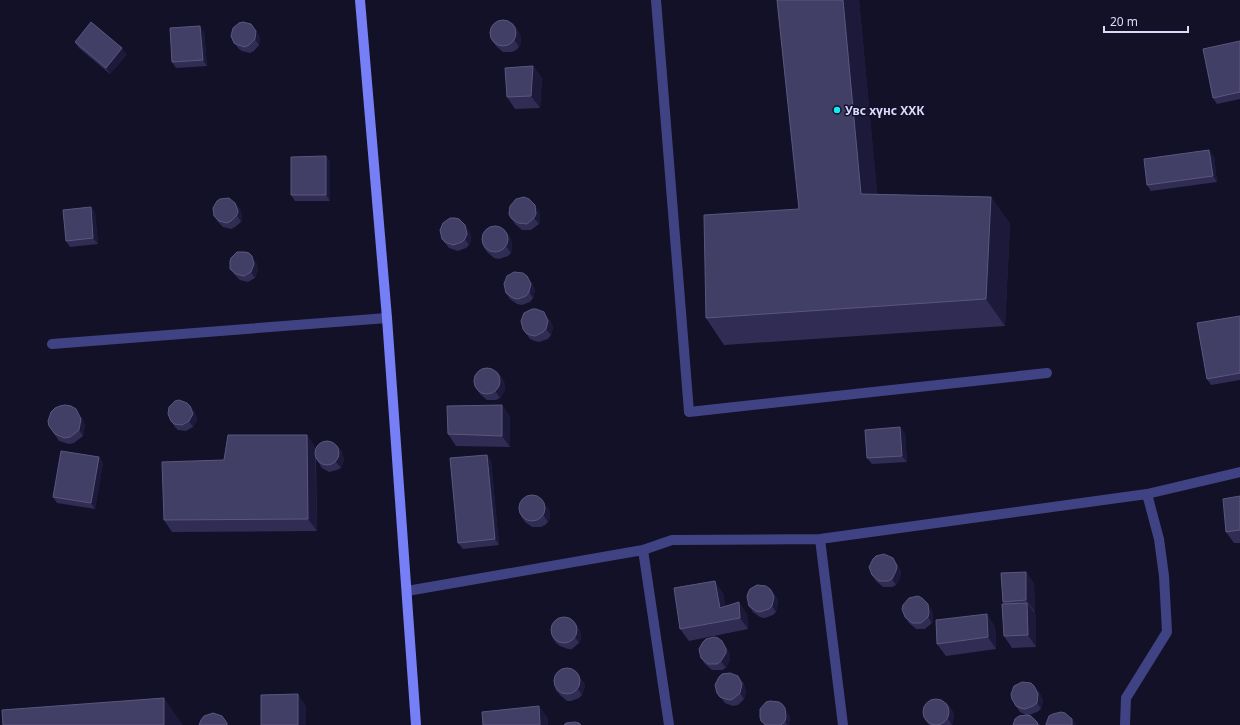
<svg xmlns="http://www.w3.org/2000/svg" width="1240" height="725" font-family="'Noto Sans',sans-serif">
<style>
.lines{fill:none;stroke-linecap:round;stroke-linejoin:round}
.lane{stroke:#404383;stroke-width:10}
.street{stroke:#404383;stroke-width:10}
.secondary{stroke:#777ff6;stroke-width:10}
.wall{fill:#302c54}
.shaded-wall{fill:#1d193a}
.building{fill:#423f66;stroke:#5a577e}
.poi-dot{fill:#13ecf0;stroke:#131127;stroke-width:1.5}
.labels{text-anchor:middle;dominant-baseline:central;stroke-width:3;stroke-linejoin:round;paint-order:stroke}
.poi-label{font-size:12px;font-weight:bold;fill:#dbdafd;stroke:#131127;text-anchor:start}
</style>
<rect width="100%" height="100%" fill="#131127"/>
<g class="lines">
<path class="lane" d="M656 0 689 412 1047 373"/>
<path class="street" d="M52 344 387 318
M820 539 843 725
M643 550 669 725
M407 591 643 550 672 540 820 539 1147 494 1240 472
M1125 725 1126 698 1167 632 1164 576 1159 539 1147 494"/>
<path class="secondary" d="M360 0 387 318 416 725"/>
</g>
<path class="wall" d="M777 0H859L877 194 991 197 1010 224 1005 326 724 345 706 318 799 209Z
M513 23 517 29 521 37V42L519 47 516 50 512 52H503L496 46 492 40Z
M204 32 207 66 176 68 172 62Z
M260 37 259 45 254 51 250 53 242 51 239 49 234 43Z
M1240 41V99L1217 104 1213 98Z
M75 42 127 54 110 74 79 48Z
M533 66 542 78 540 108 515 109 507 97Z
M326 156 330 162V201H295L291 195Z
M1214 156 1217 182 1151 191 1147 185Z
M235 203 240 209 242 217 241 222 235 227 231 229 223 227 218 222 214 216Z
M91 207 95 213 98 244 70 247 66 241Z
M539 211 540 220 539 224 531 230H522L515 224 511 218Z
M504 229 511 239 512 248 511 253 508 256 499 259 494 258 487 252 483 246Z
M470 232 471 241 469 245 466 248 458 251 449 248 442 239Z
M256 262 258 270 255 278 248 282 240 280 235 275 230 269Z
M531 282 535 290 533 298 530 302 522 305 517 304 510 299 506 293Z
M1240 316V380L1211 385 1207 379Z
M549 319 553 327 551 335 548 339 539 342 535 341 530 339 523 329Z
M497 371 504 381 505 390 500 398 496 400H487L480 394 476 388Z
M502 405 510 417V447L456 446 448 434Z
M190 406 195 412 197 420 193 427 186 431 178 430 175 427 171 421Z
M80 415 85 425 83 436 74 443 69 444 59 441 49 426Z
M905 433 907 462 872 464 867 458Z
M307 435 315 447V452L338 446 342 452 344 460 341 468 337 470 329 472 322 468 318 462 316 456 317 531 172 532 164 520 224 460Z
M487 455 491 461 499 545 463 549 458 543Z
M99 457 103 463 95 509 57 503 53 497Z
M1240 496V543H1234L1226 532Z
M549 509 550 518 548 522 545 525 541 527H532L525 522 521 516Z
M893 558 897 564 901 572 900 577 896 585 892 587H883L876 581 872 575Z
M1026 572 1034 584 1035 612H1034L1036 615V647L1012 648 1004 636V604L1003 602Z
M770 589 777 598 778 603 776 612 773 615 765 618 760 617 753 612 749 606Z
M723 593 725 606 747 614 748 629 689 641 680 629Z
M932 610 933 619 932 623 925 629H916L909 623 905 617Z
M995 626 996 649 946 656 937 644Z
M580 630 581 638 579 643 572 649H568L560 646 556 643 552 637Z
M726 647 730 655V659L726 668 722 670H712L705 664 701 658Z
M576 672 583 682 585 686 582 695 579 698 571 701H567L560 695 555 689Z
M743 682 746 691 744 699 738 705 733 706 725 703 717 693Z
M1034 686 1039 692 1043 700 1041 709 1037 712 1029 715 1037 722 1040 725H1013L1026 715 1020 712 1016 706Z
M946 702 953 712 954 716 952 725H929L925 719Z
M789 714 790 723V725H764L761 721Z"/>
<path class="shaded-wall" d="M843 0H859L880 220 861 194Z
M513 23 517 29 521 37V42L519 47 515 41Z
M200 26 204 32 207 66 203 60Z
M256 31 260 37 259 45 255 39Z
M122 48 127 54 110 74 106 68Z
M533 66 542 78 540 108 531 96Z
M1209 150 1214 156 1217 182 1213 176Z
M326 156 330 162V201L326 195Z
M991 197 1010 224 1005 326 986 299Z
M235 203 240 209 242 217 241 222 237 215Z
M535 205 539 211 540 220 539 224 534 218Z
M91 207 95 213 98 244 93 238Z
M465 225 470 232 471 241 469 245 465 239Z
M507 233 511 239 512 248 511 253 506 246Z
M252 256 256 262 258 270 255 278 251 272Z
M527 276 531 282 535 290 533 298 529 292Z
M544 312 549 319 553 327 551 335 546 329Z
M499 375 504 381 505 390 500 398 496 392Z
M502 405 510 417V447L502 436Z
M190 406 195 412 197 420 193 427 189 421Z
M76 409 80 415 85 425 83 436 79 430Z
M900 427 905 433 907 462 902 456Z
M307 435 315 447 317 531 308 519Z
M338 446 342 452 344 460 341 468 336 462Z
M487 455 491 461 499 545 495 539Z
M99 457 103 463 95 509 91 503Z
M544 503 549 509 550 518 548 522 544 516Z
M893 558 897 564 901 572 900 577 896 585 892 579Z
M1026 572 1034 584 1035 612 1026 600Z
M715 581 723 593 728 620 720 608Z
M772 592 777 598 778 603 776 612 772 606Z
M739 602 747 614 748 629 740 618Z
M1027 603 1036 615V647L1028 635Z
M928 604 932 610 933 619 932 623 928 617Z
M987 614 995 626 996 649 988 637Z
M576 624 580 630 581 638 579 643 575 637Z
M722 641 726 647 730 655V659L726 668 721 661Z
M579 676 583 682 585 686 582 695 578 689Z
M738 676 743 682 746 691 744 699 740 693Z
M1034 686 1039 692 1043 700 1041 709 1037 703Z
M298 694 306 706V725H298Z
M164 698 183 725H164Z
M539 706 548 718V725H540Z
M948 706 953 712 954 716 952 725 948 719Z
M785 708 789 714 790 723V725H787L785 721Z
M1072 719 1076 725H1072Z"/>
<path class="building" d="M777 0H843L861 194 991 197 986 299 706 318 704 215 799 209Z
M490 33a13 13 0 1 1 26 0a13 13 0 1 1-26 0Z
M91 22 122 48 106 68 75 42Z
M243 22 251 24 256 31 255 39 249 45 245 47 238 45 234 43 231 36 233 28 239 23Z
M200 26 203 60 172 62 170 28Z
M1240 41V92L1213 98 1203 49Z
M533 66 531 96 507 97 505 68Z
M1209 150 1213 176 1147 185 1144 159Z
M326 156V195H291V157Z
M524 197 529 199 535 205 536 214 534 218 527 224 518 223 511 218 509 214 510 206 516 199Z
M229 198 235 203 238 211 237 215 231 221 227 223 219 221 214 216 213 208 217 201 220 199Z
M91 207 93 238 66 241 63 210Z
M450 218H455L459 219 465 225 467 234 465 239 462 242 453 245 445 242 442 239 440 230 443 223Z
M482 239a13 13 0 1 1 26 0a13 13 0 1 1-26 0Z
M237 252H245L249 253 252 256 254 264 251 272 244 276 236 274 230 269V261L231 258Z
M514 272 523 273 527 276 531 284 529 292 526 296 518 299 513 298 506 293 504 284 507 276Z
M532 309H536L544 312 548 321 546 329 543 332 535 336 530 335 526 333 523 329 521 321 524 313Z
M1240 316V373L1207 379 1197 323Z
M474 381a13 13 0 1 1 26 0a13 13 0 1 1-26 0Z
M179 400 187 403 190 406 193 414 189 421 182 425 174 424 171 421 168 414 169 407 175 401Z
M65 405 71 406 76 409 81 419 79 430 70 437 64 438 55 434 49 426 48 421 51 412 55 408 60 406Z
M502 405V436L448 434 447 406Z
M900 427 902 456 867 458 865 430Z
M228 435H307L308 519 164 520 162 462 224 460Z
M315 453a12 12 0 1 1 24 0a12 12 0 1 1-24 0Z
M61 451 99 457 91 503 53 497Z
M487 455 495 539 458 543 450 458Z
M519 508a13 13 0 1 1 26 0a13 13 0 1 1-26 0Z
M1240 496V530L1226 532 1223 499Z
M884 554 893 558 897 566 896 571 892 579 888 581H879L872 575 869 567 873 559 876 556Z
M1026 572V600L1003 602 1001 573Z
M715 581 720 608 739 602 740 618 680 629 674 588Z
M757 585 766 586 770 589 772 592 774 597 772 606 769 609 760 612 756 611 749 606 747 597 748 593 750 589Z
M918 596 922 598 928 604 929 613 928 617 921 623H912L905 617 902 609 903 605 909 598Z
M1027 603 1028 635 1004 636 1002 604Z
M987 614 988 637 937 644 936 620Z
M551 630a13 13 0 1 1 26 0a13 13 0 1 1-26 0Z
M714 637 718 638 722 641 726 649V653L721 661 717 664H708L701 658 699 649 703 642 706 639Z
M554 681a13 13 0 1 1 26 0a13 13 0 1 1-26 0Z
M730 673 738 676 742 684 740 693 733 699 729 700 720 697 717 693 715 685 719 677 722 674Z
M1022 682 1031 683 1034 686 1038 694 1037 703 1033 706 1025 709 1020 708 1016 706 1012 699 1011 694 1014 686Z
M298 694V725H261V695Z
M164 698V725H3L2 710Z
M923 712a13 13 0 1 1 26 0a13 13 0 1 1-26 0Z
M770 701 779 702 782 704 785 708 786 717 785 721 781 725H766L761 721 760 717V709L766 702Z
M539 706 540 725H483L482 712Z
M1061 712 1065 713 1072 719V725H1046V724L1049 716 1053 714Z
M213 713 222 716 227 723V725H199L201 720 204 716Z
M1027 715 1031 716 1037 722 1038 725H1013L1015 719 1019 716Z
M575 722 579 723 581 725H564L566 723Z"/>
<circle class="poi-dot" cx="837" cy="110" r="4"/>
<g class="labels">
<g class="poi-label">
<text x="845" y="110">Увс хүнс ХХК</text>
</g>
</g>
<path d="M1104 26v6h84v-6" fill="none" stroke="#dbdafd" stroke-width="2"/>
<text x="1110" y="26" font-size="12" fill="#dbdafd" stroke="#131127" stroke-width="3" paint-order="stroke">20 m</text>
</svg>
